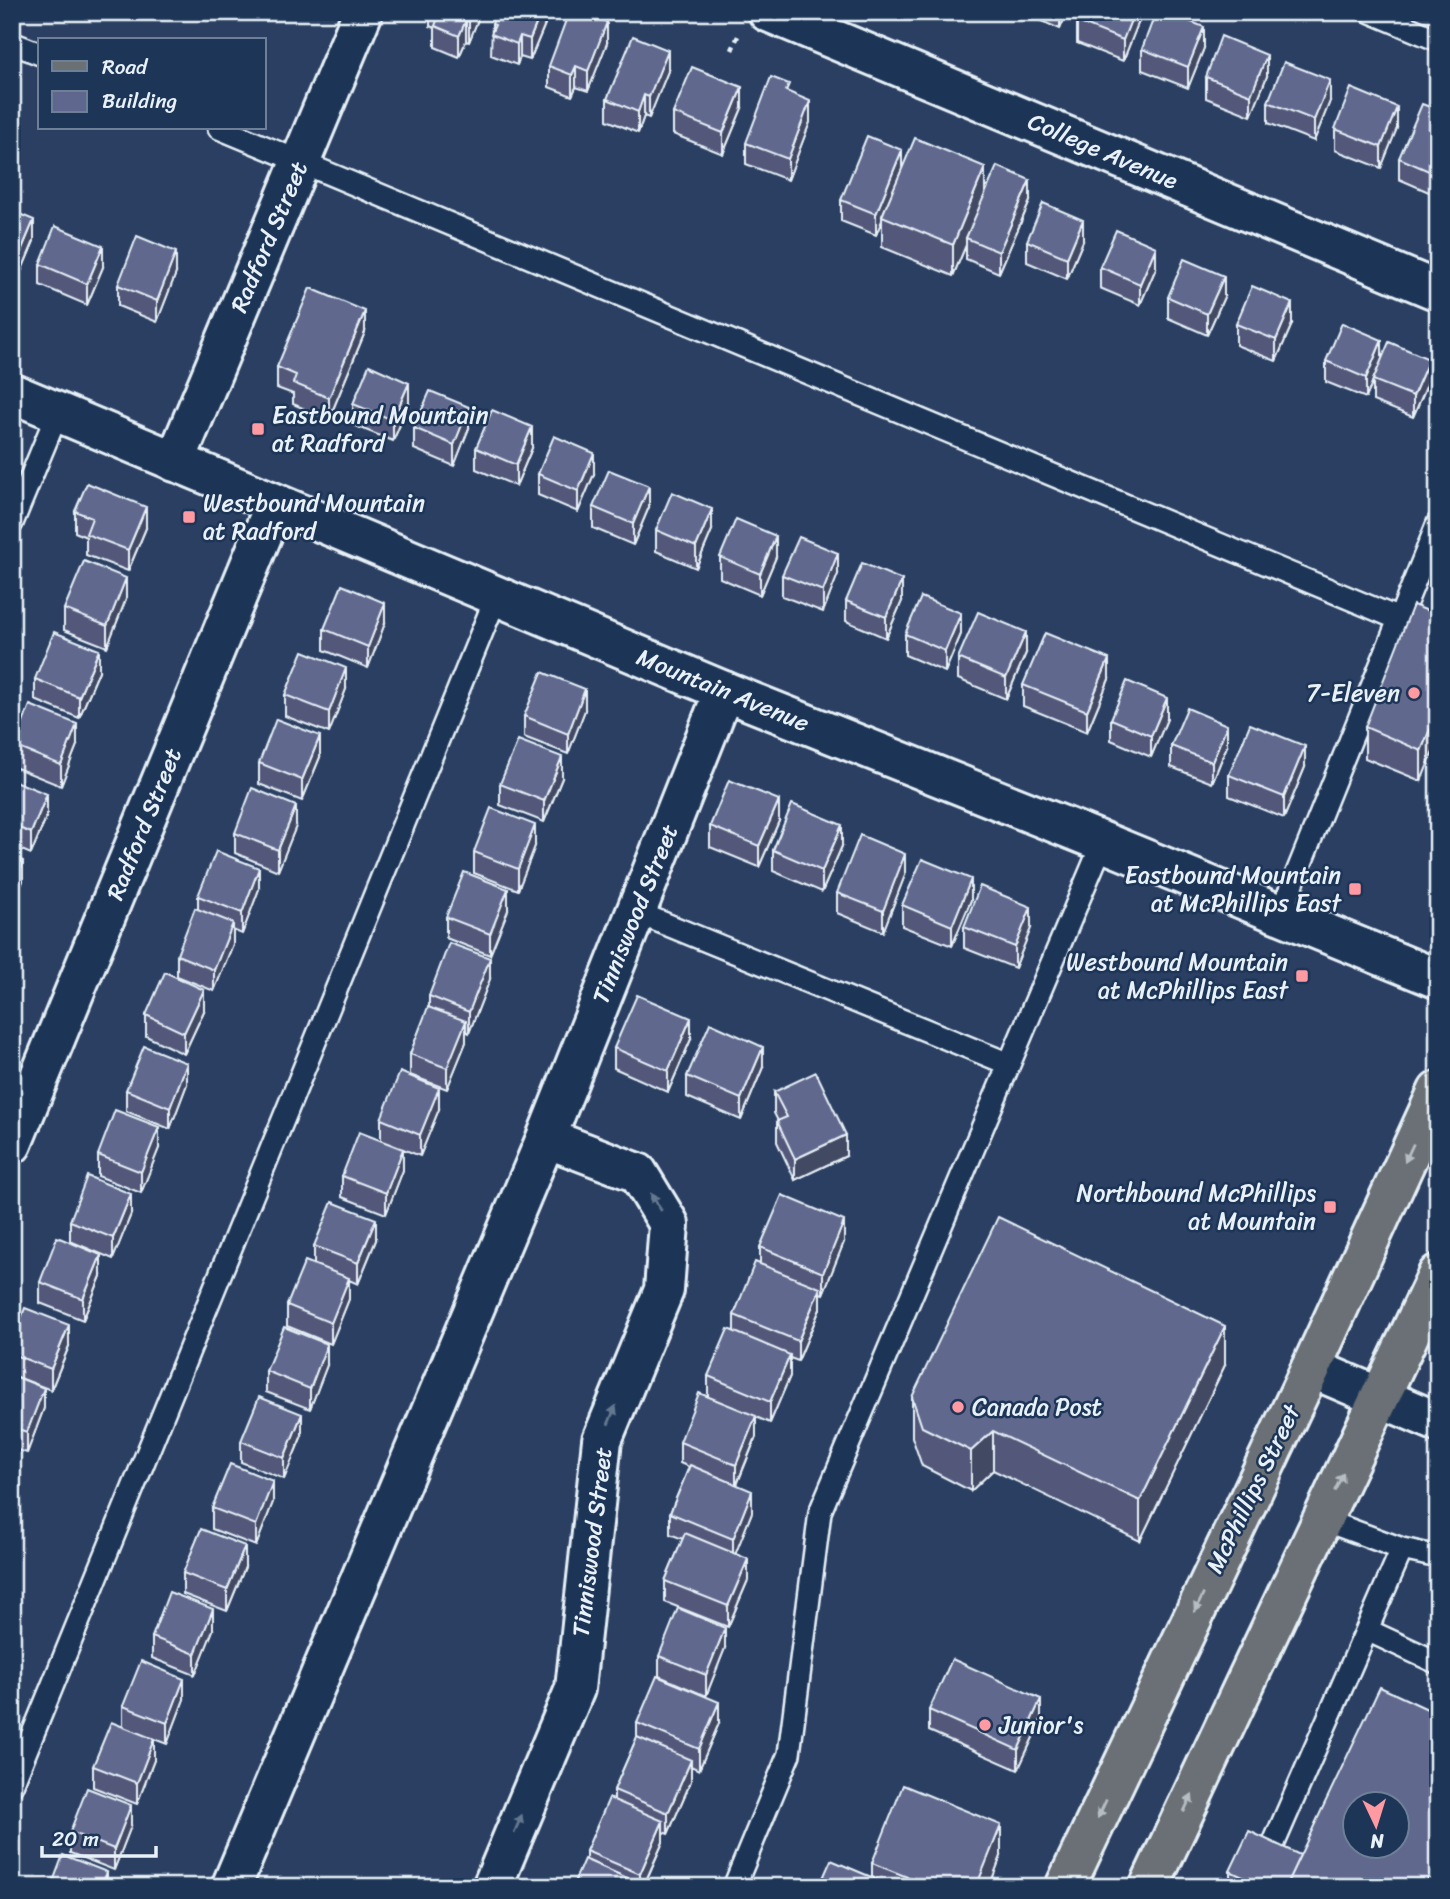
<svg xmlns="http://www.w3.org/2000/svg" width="1450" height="1899" font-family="Sriracha,sans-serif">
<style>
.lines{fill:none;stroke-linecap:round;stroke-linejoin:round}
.lane-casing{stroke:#e8f1f8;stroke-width:26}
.street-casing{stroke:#e8f1f8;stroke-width:44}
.secondary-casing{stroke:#e8f1f8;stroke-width:44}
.primary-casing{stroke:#e8f1f8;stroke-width:44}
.path{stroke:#e8f1f8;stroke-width:4.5;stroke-dasharray:5 5;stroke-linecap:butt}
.lane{stroke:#1d3557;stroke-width:21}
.street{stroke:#1d3557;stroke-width:38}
.secondary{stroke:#1d3557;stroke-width:38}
.primary{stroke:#6a7074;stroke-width:38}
.wall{fill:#53597a;stroke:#e8f1f8;stroke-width:2}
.shaded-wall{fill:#434863;stroke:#e8f1f8;stroke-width:2}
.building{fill:#60678e;stroke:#e8f1f8;stroke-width:2;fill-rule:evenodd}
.oneway{fill:#b6bdc3}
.oneway2{fill:#64778f}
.poi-dot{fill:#ff9aa2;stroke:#1d3557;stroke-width:2.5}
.labels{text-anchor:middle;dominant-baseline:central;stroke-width:5;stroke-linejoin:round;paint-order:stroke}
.street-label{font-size:24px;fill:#e8f1f8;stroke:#1d3557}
.poi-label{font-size:24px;fill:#e8f1f8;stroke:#1d3557;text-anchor:start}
</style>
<rect width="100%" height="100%" fill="#2a3f62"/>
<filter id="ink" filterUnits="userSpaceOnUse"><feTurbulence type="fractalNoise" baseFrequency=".0143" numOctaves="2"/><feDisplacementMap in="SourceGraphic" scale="14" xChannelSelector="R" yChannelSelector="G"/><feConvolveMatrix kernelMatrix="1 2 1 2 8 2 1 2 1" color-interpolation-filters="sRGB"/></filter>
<g filter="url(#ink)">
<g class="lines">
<g class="lane-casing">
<path id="lane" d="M1371 12 1438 40
M12 43 40 54
M219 128 1399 619
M12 523 58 412
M636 912 1009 1064
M1280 915 1438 523
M1402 1549 1438 1557
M1367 1630 1438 1663
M12 1785 497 595
M1270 1852 1402 1549 1321 1519
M734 1887 789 1754 820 1512 1103 842"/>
</g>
<g class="street-casing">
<path id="street" d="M768 12 1438 291
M175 462 363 12
M12 1144 275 504
M1311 1368 1438 1422
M231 1887 546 1138 724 691
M492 1887 575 1689 602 1440 664 1290 669 1224 638 1173 546 1138"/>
</g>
<g class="secondary-casing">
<path id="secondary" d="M12 393 724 691 1103 842 1438 979"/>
</g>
<g class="primary-casing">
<path id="primary" d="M1065 1887 1311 1368 1438 1091
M1149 1887 1438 1274"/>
</g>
<path class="path" d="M732 50 738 36"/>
<use href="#lane" class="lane"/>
<use href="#street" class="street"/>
<use href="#secondary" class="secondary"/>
<use href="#primary" class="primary"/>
</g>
<path class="wall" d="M430 12H481L469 42 466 41 459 57 435 47V28L430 26Z
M545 12V24L530 60 520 57 517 65 491 55 492 24Z
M1020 12H1067L1060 29Z
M1139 12V21L1123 61 1077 43V22Z
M607 43 588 91 576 87 572 96 549 87V66Z
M1204 48 1188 88 1142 70V49Z
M668 71 649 118 644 116 638 133 607 120V99Z
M1267 76 1251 116 1206 98V77Z
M789 93 810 122 788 180 746 164V143Z
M1330 101 1314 141 1268 123V102Z
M742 108 723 154 673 134V113Z
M1438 110V196L1399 179V158Z
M1397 128 1381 168 1335 150V129Z
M902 168 985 193 1030 201 999 273 966 259V245L953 276 882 247V220L876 235 841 221V200Z
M12 211 34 241 18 279 12 276Z
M1027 241H1083L1067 279 1027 262Z
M40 264 103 267 87 305 40 285Z
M1100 267 1156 268 1140 305 1100 288Z
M176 273 157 322 118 306V285Z
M1168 297H1224L1207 335 1168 318Z
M1236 324H1292L1276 361 1236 345Z
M365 332 329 419 293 404V394L277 388V367Z
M1382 358 1429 380 1413 417 1373 401V382L1366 398 1326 382V361Z
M353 404H409L393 441 353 425Z
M414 428H469L454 466 414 449Z
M476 448H532L516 486 476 469Z
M538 474H594L578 512 538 495Z
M593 507H649L633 545 593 528Z
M75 511 146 528 128 571 86 555V537L75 532Z
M656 530H712L696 568 656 551Z
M720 557H776L760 595 720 578Z
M838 574 823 612 782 596V575Z
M126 599 107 647 64 630V609Z
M846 601H902L886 638 846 621Z
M1438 615 1421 781 1365 758V727Z
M385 623 368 668 324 650V629Z
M905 634H961L945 672 905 655Z
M1026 653 1006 699 958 679V658Z
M99 671 79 718 35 700V679Z
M1109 679 1087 732 1023 706V685Z
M346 689 329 733 285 716V695Z
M585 710 568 754 524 737V716Z
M1111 719H1167L1151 757 1111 740Z
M77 745 61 786 14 767V746Z
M1171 746H1227L1212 783 1171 767Z
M320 757 302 801 259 784V763Z
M1305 767 1284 818 1229 796V775Z
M562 778 544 822 500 805V784Z
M12 780 47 815 31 854 12 846Z
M779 821 759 867 710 847V826Z
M296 826 278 871 235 853V833Z
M535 846 518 890 474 873V852Z
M842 846 822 892 773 871V850Z
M905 875 883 932 837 913V893Z
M259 889 242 934 233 930V944L214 991 177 976V955L198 910V896Z
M971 900 952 946 902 926V905Z
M508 910 490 955 446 938V917Z
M964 927 1031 928 1015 968 964 948Z
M490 979 469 1033 466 1031V1042L447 1089 410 1075V1054L429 1007V996Z
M204 1011 184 1054 146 1036V1015Z
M691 1039 668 1092 614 1068V1048Z
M763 1067 741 1120 687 1097V1076Z
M187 1084 170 1129 126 1111V1090Z
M774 1092 846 1156 795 1180 777 1142V1121H778L774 1113Z
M439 1109 420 1156 403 1149V1170L386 1214 342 1197V1176L381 1140V1119Z
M159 1148 141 1193 98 1176V1155Z
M131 1214 113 1259 70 1241V1221Z
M376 1240 358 1284 349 1280V1299L331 1344 287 1326V1305L314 1265V1246Z
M844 1242 823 1294 820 1293V1309L798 1361 790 1358V1376L770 1423 756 1417V1437L737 1485 752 1512 735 1554 748 1580 728 1627 665 1602V1581L683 1539 670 1534V1513L689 1467 680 1463V1442L708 1397V1376L734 1331V1315L760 1264V1247Z
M101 1276 83 1320 40 1303V1282Z
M12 1340 69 1346 51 1390 12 1375Z
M327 1365 310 1409 266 1392V1371Z
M1225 1365 1140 1541 993 1470 971 1491 922 1466 912 1437V1397Z
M12 1375 44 1408 27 1453 12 1448Z
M302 1435 284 1479 241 1462V1441Z
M273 1502 256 1546 212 1529V1508Z
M245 1567 227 1611 183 1594V1573Z
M213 1630 195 1675 152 1658V1637Z
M725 1648 706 1696 659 1676V1656Z
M184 1699 167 1744 154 1739V1760L137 1804 93 1787V1766L123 1726V1706Z
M929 1710 1041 1720 1018 1770 929 1731Z
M637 1723H719L699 1770 691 1766V1781L668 1834 663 1832V1842L644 1886 586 1860V1851L614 1800V1790L637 1737Z
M131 1826 114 1870 70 1853V1832Z
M1300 1855 1438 1887H1242L1230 1881V1871Z
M1001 1856 989 1887H819L872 1877V1863Z"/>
<path class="shaded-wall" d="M473 12H481L469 42V22Z
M541 12H545V24L530 60V39Z
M1060 12H1067L1060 29Z
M1134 12H1139V21L1123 61V40Z
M466 20V41L459 57V36Z
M607 22V43L588 91V71Z
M1204 27V48L1188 88V67Z
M520 36V57L517 65V44Z
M668 50V71L649 118V97Z
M1267 55V76L1251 116V95Z
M576 66V87L572 96V75Z
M1330 80V101L1314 141V120Z
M742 87V108L723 154V133Z
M644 95V116L638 133V112Z
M810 101V122L788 180V159Z
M1397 107V128L1381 168V147Z
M902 150V171L882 216V220L876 235V214Z
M985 167V198L966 238V245L953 276V245Z
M1030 180V201L999 273V252Z
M34 220V241L18 279V258Z
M1083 220V241L1067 279V258Z
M103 246V267L87 305V284Z
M1156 247V268L1140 305V284Z
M176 252V273L157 322V301Z
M1224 276V297L1207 335V314Z
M1292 303V324L1276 361V340Z
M365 311V332L329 419V398Z
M1382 340V361L1373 380 1366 398V378Z
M1429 359V380L1413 417V396Z
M409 383V404L393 441V420Z
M469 407V428L454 466V445Z
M532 427V448L516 486V465Z
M594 453V474L578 512V491Z
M649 486V507L633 545V524Z
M146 507V528L128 571V550Z
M712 509V530L696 568V547Z
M776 536V557L760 595V574Z
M838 553V574L823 612V591Z
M126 578V599L107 647V626Z
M902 580V601L886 638V617Z
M385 603V623L368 668V647Z
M961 613V634L945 672V651Z
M1026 632V653L1006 699V678Z
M99 650V671L79 718V697Z
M1109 659V679L1087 732V711Z
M346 668V689L329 733V712Z
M585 689V710L568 754V734Z
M1167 698V719L1151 757V736Z
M1438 710V740L1421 781V751Z
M77 724V745L61 786V765Z
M1227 725V746L1212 783V762Z
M320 736V757L302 801V780Z
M1305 746V767L1284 818V797Z
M562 757V778L544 822V801Z
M47 794V815L31 854V833Z
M779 800V821L759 867V846Z
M296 806V826L278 871V850Z
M535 825V846L518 890V869Z
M842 825V846L822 892V871Z
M905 854V875L883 932V911Z
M23 861V881L12 908V887Z
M259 868V889L242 934V913Z
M971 879V900L952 946V926Z
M508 889V910L490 955V934Z
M1031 907V928L1015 968V947Z
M233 923V944L214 991V970Z
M490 958V979L469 1033V1012Z
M204 990V1011L184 1054V1033Z
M691 1018V1039L668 1092V1071Z
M466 1021V1042L447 1089V1068Z
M763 1047V1067L741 1120V1099Z
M187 1063V1084L170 1129V1108Z
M439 1088V1109L420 1156V1135Z
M159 1127V1148L141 1193V1172Z
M846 1135V1156L795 1180V1159Z
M403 1149V1170L386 1214V1193Z
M131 1194V1214L113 1259V1238Z
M376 1219V1240L358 1284V1263Z
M844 1221V1242L823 1294V1273Z
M101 1255V1276L83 1320V1299Z
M349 1278V1299L331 1344V1323Z
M820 1288V1309L798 1361V1341Z
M69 1325V1346L51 1390V1369Z
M1225 1326V1365L1140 1541V1501Z
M327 1344V1365L310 1409V1389Z
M790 1355V1376L770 1423V1402Z
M44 1388V1408L27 1453V1432Z
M302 1414V1435L284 1479V1458Z
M756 1416V1437L736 1486V1465Z
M993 1431V1470L971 1491V1451Z
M19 1452V1473L12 1489V1468Z
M273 1481V1502L256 1546V1525Z
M752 1491V1512L733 1560V1539Z
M245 1546V1567L227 1611V1590Z
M748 1559V1580L728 1627V1606Z
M213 1609V1630L195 1675V1654Z
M725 1628V1648L706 1696V1675Z
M184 1679V1699L167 1744V1723Z
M1041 1699V1720L1018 1770V1750Z
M719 1702V1723L699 1770V1749Z
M154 1739V1760L137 1804V1783Z
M691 1760V1781L668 1834V1813Z
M131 1805V1826L114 1870V1849Z
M663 1821V1842L643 1887H640V1874Z
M1001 1825V1856L989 1887H976Z
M1438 1859V1887H1424Z
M107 1872V1887H101Z"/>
<path class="building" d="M440 12H473L469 22 466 20 459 36 435 26Z
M496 12H541L530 39 520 36 517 44 491 34 495 25 492 24Z
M569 12H580L607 22 588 71 576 66 572 75 549 66Z
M1081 12H1134L1123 40 1077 22Z
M1156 12H1167L1204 27 1188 67 1142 49Z
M633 36 668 50 649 97 644 95 638 112 607 99Z
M1221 36 1267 55 1251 95 1206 77Z
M1284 62 1330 80 1314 120 1268 102Z
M692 67 742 87 723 133 673 113Z
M771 77 789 84 786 91 810 101 788 159 746 143Z
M1351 88 1397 107 1381 147 1335 129Z
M1422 104 1438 110V175L1399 158Z
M867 136 902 150 876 214 841 200Z
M915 138 985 167 953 245 882 216Z
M997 166 1030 180 999 252 966 238Z
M1043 203 1083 220 1067 258 1027 241Z
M12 211 34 220 18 258 12 256Z
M55 226 103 246 87 284 40 264Z
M1116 230 1156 247 1140 284 1100 267Z
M137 236 176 252 157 301 118 285Z
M1184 259 1224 276 1207 314 1168 297Z
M1252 286 1292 303 1276 340 1236 324Z
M310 288 365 311 329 398 293 383 296 375 277 367Z
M1342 323 1382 340 1366 378 1326 361Z
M1389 342 1429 359 1413 396 1373 380Z
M369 365 409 383 393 420 353 404Z
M430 391 469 407 454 445 414 428Z
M492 410 532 427 516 465 476 448Z
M554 436 594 453 578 491 538 474Z
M609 470 649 486 633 524 593 507Z
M87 483 146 507 128 550 86 534 92 518 75 511Z
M672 492 712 509 696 547 656 530Z
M736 519 776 536 760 574 720 557Z
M799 537 838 553 823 591 782 575Z
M84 561 126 578 107 626 64 609Z
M862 563 902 580 886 617 846 601Z
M342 585 385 603 368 647 324 629Z
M921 597 961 613 945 651 905 634Z
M1413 605 1438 615V710L1421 751 1365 727Z
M978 612 1026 632 1006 678 958 658Z
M54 632 99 650 79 697 35 679Z
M1045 633 1109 659 1087 711 1023 685Z
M303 651 346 668 329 712 285 695Z
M542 672 585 689 568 734 524 716Z
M1127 681 1167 698 1151 736 1111 719Z
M30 705 77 724 61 765 14 746Z
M1187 708 1227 725 1212 762 1171 746Z
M276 719 320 736 302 780 259 763Z
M1250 724 1305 746 1284 797 1229 775Z
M518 740 562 757 544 801 500 784Z
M12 780 47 794 31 833 12 825Z
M729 780 779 800 759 846 710 826Z
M252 788 296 806 278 850 235 833Z
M792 804 842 825 822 871 773 850Z
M491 808 535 825 518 869 474 852Z
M860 835 905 854 883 911 837 893Z
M216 851 259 868 242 913 198 896Z
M12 856 23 861 12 887Z
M922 859 971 879 952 926 902 905Z
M464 872 508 889 490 934 446 917Z
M980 886 1031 907 1015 947 964 927Z
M195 908 233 923 214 970 177 955Z
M449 943 490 958 469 1012 429 996Z
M165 972 204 990 184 1033 146 1015Z
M637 995 691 1018 668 1071 614 1048Z
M428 1007 466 1021 447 1068 410 1054Z
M710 1023 763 1047 741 1099 687 1076Z
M144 1046 187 1063 170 1108 126 1090Z
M400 1072 439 1088 420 1135 381 1119Z
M816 1072 846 1135 795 1159 777 1121 787 1117 774 1092Z
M115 1110 159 1127 141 1172 98 1155Z
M359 1132 403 1149 386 1193 342 1176Z
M87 1176 131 1194 113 1238 70 1221Z
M782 1195 844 1221 823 1273 760 1247Z
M332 1202 376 1219 358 1263 314 1246Z
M998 1217 1225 1326 1140 1501 993 1431 971 1451 922 1427 912 1397Z
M57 1237 101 1255 83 1299 40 1282Z
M305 1261 349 1278 331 1323 287 1305Z
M755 1262 820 1288 798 1341 734 1315Z
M25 1308 69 1325 51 1369 12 1354V1340Z
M284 1327 327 1344 310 1389 266 1371Z
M728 1329 790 1355 770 1402 708 1376Z
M12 1375 44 1388 27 1432 12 1427Z
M699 1393 756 1416 736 1465 680 1442Z
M259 1397 302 1414 284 1458 241 1441Z
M12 1449 19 1452 12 1468Z
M230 1464 273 1481 256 1525 212 1508Z
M690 1465 752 1491 733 1539 670 1513Z
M201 1529 245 1546 227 1590 183 1573Z
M685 1533 748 1559 728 1606 665 1581Z
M169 1592 213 1609 195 1654 152 1637Z
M678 1608 725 1628 706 1675 659 1656Z
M952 1659 1041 1699 1018 1750 929 1710Z
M141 1661 184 1679 167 1723 123 1706Z
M657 1676 719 1702 699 1749 637 1723Z
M1380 1687 1438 1714V1859L1424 1887H1285ZM1355 1804H1397V1846H1355Z
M111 1722 154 1739 137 1783 93 1766Z
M637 1737 691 1760 668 1813 614 1790Z
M903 1785 1001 1825 976 1887H932L872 1863Z
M87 1788 131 1805 114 1849 70 1832Z
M609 1798 663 1821 640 1874 586 1851Z
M1249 1831 1300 1855 1285 1887H1264L1230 1871Z
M63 1855 107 1872 101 1887H51Z
M584 1859 645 1886 572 1887Z
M831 1860 895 1887H819Z"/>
<defs><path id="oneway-solid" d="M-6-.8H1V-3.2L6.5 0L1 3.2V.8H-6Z" transform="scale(1.75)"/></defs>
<g class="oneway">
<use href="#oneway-solid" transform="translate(1409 1153) rotate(115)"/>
<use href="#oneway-solid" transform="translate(1339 1482) rotate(-64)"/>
<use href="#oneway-solid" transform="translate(1199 1603) rotate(116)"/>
<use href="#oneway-solid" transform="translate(1188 1803) rotate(-65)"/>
<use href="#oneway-solid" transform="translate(1102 1809) rotate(115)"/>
</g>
<g class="oneway2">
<use href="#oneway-solid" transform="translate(656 1202) rotate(-122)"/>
<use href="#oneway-solid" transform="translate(612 1415) rotate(-68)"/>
<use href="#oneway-solid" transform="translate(518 1824) rotate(-67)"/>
</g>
</g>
<g class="poi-dot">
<rect x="251" y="422" width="14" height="14" rx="3.5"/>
<rect x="182" y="510" width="14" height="14" rx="3.5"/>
<circle cx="1414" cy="693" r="7"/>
<rect x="1348" y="882" width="14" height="14" rx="3.5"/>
<rect x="1295" y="969" width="14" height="14" rx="3.5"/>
<rect x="1323" y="1200" width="14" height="14" rx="3.5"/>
<circle cx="958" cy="1407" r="7"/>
<circle cx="985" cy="1725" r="7"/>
</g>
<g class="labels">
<g class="street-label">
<text transform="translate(1103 151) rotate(23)">College Avenue</text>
<text transform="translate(269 237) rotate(-67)">Radford Street</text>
<text transform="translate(723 690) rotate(22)">Mountain Avenue</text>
<text transform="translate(144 824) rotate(-68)">Radford Street</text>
<text transform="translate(635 914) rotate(-68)">Tinniswood Street</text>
<text transform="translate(1253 1489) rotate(-64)">McPhillips Street</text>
<text transform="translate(592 1542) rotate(-83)">Tinniswood Street</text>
</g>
<g class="poi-label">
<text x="272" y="415">Eastbound Mountain<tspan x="272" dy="28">at Radford</tspan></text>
<text x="203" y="503">Westbound Mountain<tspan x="203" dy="28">at Radford</tspan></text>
<text x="1400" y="693" text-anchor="end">7-Eleven</text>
<text x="1341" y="875" text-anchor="end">Eastbound Mountain<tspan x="1341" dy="28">at McPhillips East</tspan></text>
<text x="1288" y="962" text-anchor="end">Westbound Mountain<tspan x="1288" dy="28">at McPhillips East</tspan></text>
<text x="1316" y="1193" text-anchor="end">Northbound McPhillips<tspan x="1316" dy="28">at Mountain</tspan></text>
<text x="972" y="1407">Canada Post</text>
<text x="999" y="1725">Junior's</text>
</g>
</g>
<rect width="1450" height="1899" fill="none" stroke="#1d3557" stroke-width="42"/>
<rect x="21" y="21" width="1408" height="1857" fill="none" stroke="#e8f1f8" stroke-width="2.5" filter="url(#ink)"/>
<rect x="38" y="38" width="228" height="91" fill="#1d3557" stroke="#6e8097" stroke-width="2"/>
<rect x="52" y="61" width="35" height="10" fill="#6a7074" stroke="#6e8097" stroke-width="2"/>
<text x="102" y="74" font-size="21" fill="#e8f1f8">Road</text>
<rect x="52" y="91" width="35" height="21" fill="#60678e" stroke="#6e8097" stroke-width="2"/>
<text x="102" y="108" font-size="21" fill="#e8f1f8">Building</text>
<g transform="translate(1376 1825) rotate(176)"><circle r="33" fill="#1d3557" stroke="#6e8097" stroke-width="2"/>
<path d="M0-5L12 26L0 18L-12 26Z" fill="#ff9aa2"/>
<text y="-10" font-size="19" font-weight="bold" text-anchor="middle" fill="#e8f1f8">N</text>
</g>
<path d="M42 1846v10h114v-10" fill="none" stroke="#e8f1f8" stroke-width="3.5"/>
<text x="52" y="1846" font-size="21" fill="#e8f1f8" stroke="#1d3557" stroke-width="5" paint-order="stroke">20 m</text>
</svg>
